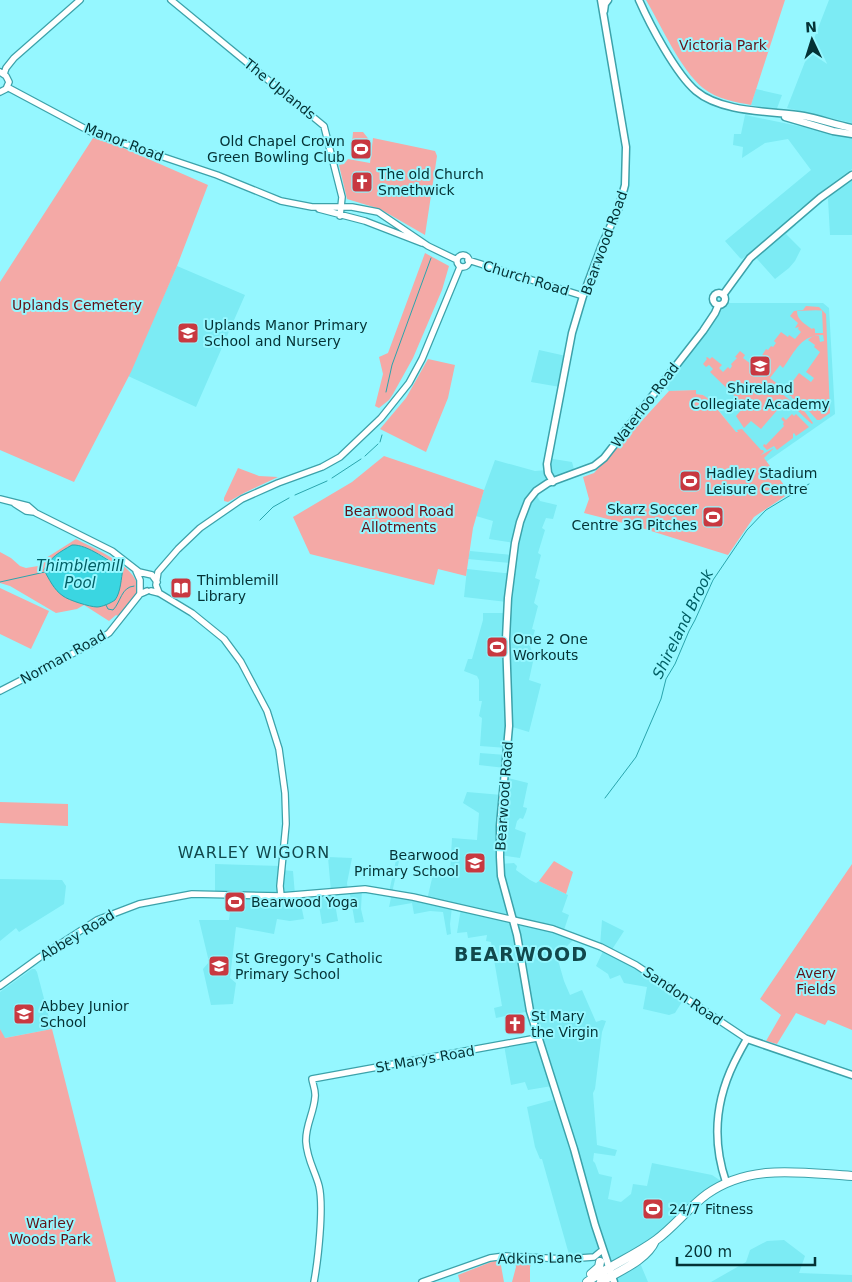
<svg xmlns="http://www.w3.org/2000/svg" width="852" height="1282" font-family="'DejaVu Sans',sans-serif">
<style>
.built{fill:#7cebf4}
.green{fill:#f4a9a6;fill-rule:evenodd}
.water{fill:#3ad6e1;stroke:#2aa5ad}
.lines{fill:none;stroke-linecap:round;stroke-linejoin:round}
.stream{stroke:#2aa5ad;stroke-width:1}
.secondary-casing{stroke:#3ca2aa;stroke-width:8}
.primary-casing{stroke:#3ca2aa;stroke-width:9}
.highway-casing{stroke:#3ca2aa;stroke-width:10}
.secondary{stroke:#fff;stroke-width:5.5}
.primary{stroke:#fff;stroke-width:6}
.highway{stroke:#fff;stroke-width:8}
.labels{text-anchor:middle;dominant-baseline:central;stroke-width:4;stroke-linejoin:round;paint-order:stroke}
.park-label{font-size:14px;fill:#631319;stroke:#95f7ff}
.street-label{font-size:14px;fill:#043235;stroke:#95f7ff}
.poi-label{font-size:14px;fill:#043235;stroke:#95f7ff;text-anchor:start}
.water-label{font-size:15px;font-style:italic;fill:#005e64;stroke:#95f7ff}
.quarter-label{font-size:16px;letter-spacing:1px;fill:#11484c;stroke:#95f7ff}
.district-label{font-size:19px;font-weight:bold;letter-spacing:1px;fill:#11484c;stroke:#95f7ff}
</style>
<rect width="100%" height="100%" fill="#95f7ff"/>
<path class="built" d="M829 0H852V123L787 108Z
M756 89 782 95 776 111 751 105Z
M745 115 852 137V169L830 185 792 215 796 225 786 234 801 249 795 261 789 268 775 279 751 252 742 259 740 258 725 241 811 170 788 139 765 143 742 158 743 147 733 145 734 134H741Z
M852 180V235H830L828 199 832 194Z
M177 266 245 295 196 407 128 376Z
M724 303H823L829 308 835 414 766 462 741 431 736 433 714 404 703 395 696 394 695 390 669 391 661 384 718 306Z
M539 350 566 356 560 387 531 382Z
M547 458 572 462 575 473 553 482 536 494 540 501 557 505 553 519 546 518 542 528 545 530 538 553 541 555 535 578 540 580 534 603 538 606 532 629 535 630 530 646 534 657 529 680 541 684 529 732 509 726 507 748 480 746 482 718 479 716 482 701H479V680L477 676 464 671 468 659H472L483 620V613H507V602L464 597 467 569 504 573H510L511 563 468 559 470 551 512 555 515 543 489 539 493 521 476 516 484 490 495 460 535 471 547 470Z
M480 753 506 755 505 768 479 765Z
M504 777 528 783 523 807 527 808 526 812 523 819 520 818 517 821 515 829 526 833 520 858 500 855 501 864 514 863 517 866 516 870 530 880 536 883 539 881 568 895 562 912 569 915 563 933 574 937 572 941 562 951 558 960 564 981 570 995 582 990 596 1022 602 1020 606 1021 602 1032 595 1089 593 1093 597 1145 617 1150 615 1156 594 1153 593 1161 595 1163 599 1174 612 1177 608 1199 621 1202 631 1194 633 1184 647 1186 652 1163 712 1175 724 1183 637 1256 648 1282H610L601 1252 596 1255 570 1258 542 1159H540L535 1147 527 1107 556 1099 552 1086 528 1090 525 1082 511 1085 504 1045 537 1038 530 1011 496 1018 494 1008 502 1006 491 942 486 941 487 935 468 938 467 932 457 933 461 908 452 907 450 924 451 934 447 935 443 912 430 911 414 914 412 903 389 907 392 893 389 892 396 860 399 861 392 893 427 900 434 870 450 873 452 838 477 840 479 813 463 803 467 792 502 795Z
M328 857 352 858 347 883 348 890 333 892 338 921 322 924 317 893 331 892Z
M215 864 282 866V870L293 871 295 895H299L304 919 290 921 277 919 274 934 236 927 230 978 236 983 233 1004 211 1005 203 969 209 962 199 920H229L231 904 232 894 215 893Z
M0 879 62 880 66 886 64 904 19 932 16 928 0 941Z
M349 889H362L361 909 364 922 355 923Z
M602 920 624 931 611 951 685 997 675 1013 669 1015 643 1009 647 987 624 983 620 975 610 979 608 974 596 966 604 949 600 946Z
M32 969H35L37 972 52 1029 4 1038 0 1029V992Z
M784 1240 805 1256 799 1273 852 1275V1282H711L746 1262 750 1250 767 1241Z"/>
<path class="green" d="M646 0H785L751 105C735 102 717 99 703 88 680 69 662 27 646 0Z
M353 132H363L371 142 368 159 351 156Z
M93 138 121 147 208 185 177 266 131 372 74 482 0 450V282Z
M373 138 435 151 437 156 425 235 380 209 347 199 339 165 344 164 348 159 370 163Z
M425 253 449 266 442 290 413 358 393 394 389 400 379 408 375 406 383 374 379 357 388 353Z
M806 306 819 307 826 314 830 413 820 420H817L809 411 791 397 792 396H790L781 389 783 386 787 389 799 373 811 382 814 378 806 372 820 352 814 347 815 345 808 340 813 336H819L820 342 824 341 823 335C801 335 796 350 783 368L780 365 770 378 779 385 776 389 805 412 813 423 812 424C802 416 796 408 786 400L761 429 751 421 744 428 736 416 745 406 710 372 713 369 709 365 706 367 703 364 707 359 706 358 707 357 710 359 712 357 722 365 719 368 723 372 728 367 730 369 732 366 731 364 737 358 735 357 740 351 745 355 743 358 755 367 766 349 768 350 771 346 773 347 776 343 774 341 781 332 788 337 789 335 795 339 801 332 798 329 799 327 795 328 798 323 790 316 794 311 803 310ZM822 310 823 333H815V329L813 328 812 329C805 324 797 320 797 311Z
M428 359 455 365 448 398 426 452 380 429 406 398Z
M696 390V394L703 395 709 399 736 432H738L737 430 742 429 761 450H763L764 452 761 455 774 448 764 458 790 493 754 517 728 555 635 526 584 513 589 499 583 477 594 473 669 391Z
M792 414 794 416 796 414 809 427 796 436 794 433 793 434V438L777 450 774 446 767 450 763 446 764 444 766 445 784 426 783 424 784 422 781 419 783 417 786 420Z
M384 456 484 490 473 528 466 576 438 569 434 585 310 554 293 517 352 482Z
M238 468 259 476 278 477 244 493 228 502 224 501V498Z
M76 539C91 547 142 568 137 590 135 599 124 609 118 616L116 615 109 621 84 605 77 609 56 613 10 586 0 583V552L11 558 20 566 26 568 38 566 46 558ZM78 545 103 556 123 569 119 589 97 607C70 599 59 596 44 570 51 555 63 550 78 545Z
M0 588 49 611 31 649 0 634Z
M0 802 68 804V826L0 823Z
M554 861 573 872 566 894 539 881Z
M852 864V1030L828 1020 825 1025 796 1013 777 1044 766 1041 781 1015 760 999Z
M0 1029 5 1038 52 1029 116 1282H0Z
M515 1259 532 1260 530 1267V1282H512L516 1267Z
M496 1260H500L504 1282H460L458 1275Z"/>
<path class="water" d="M72 545C88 544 109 562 123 569 121 578 121 592 115 600 111 603 102 607 97 607 90 607 68 600 63 596 54 590 49 579 44 570 50 557 60 552 72 545Z"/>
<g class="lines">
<path class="stream" d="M386 392 392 365 431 258
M380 442 382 435
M365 456 378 444
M332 478 361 459
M295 495 327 481
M260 520 273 507 289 498
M0 582 45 572
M106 605 108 609 113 610C121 602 121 587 134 586
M605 798 636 757 661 699 666 679 675 664 689 631 695 620 713 580 747 530 766 510 809 484"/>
<g class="secondary-casing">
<path id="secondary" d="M171 0 324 126 342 197 340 216
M0 72 6 76 9 82 6 89 0 92
M4 74 6 68 14 58 80 0
M7 87 95 134 217 175 281 201 312 207H352L378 212 428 246 457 260
M319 209 365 221 422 243
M457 261a6 6 0 1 1 12 0a6 6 0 1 1-12 0Z
M468 260 583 296
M0 499 28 506 36 513 112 551 139 572 152 575 157 582
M15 504 26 511 34 512
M136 571 140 580V594
M151 591 159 593 192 613 224 639 241 662 267 711 279 749 285 793 286 824 280 886 281 896
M159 593 156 585 158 572 178 549 200 528 242 499 278 483 322 467 340 457 381 418 409 383 422 359 460 267
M0 691 97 641 109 633 140 594 147 591
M0 986 40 957 97 920 139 904 192 894 281 896 365 889 413 897 553 929 601 947 636 965 747 1039
M314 1282C318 1260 324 1207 319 1186 315 1171 307 1159 306 1142 305 1126 314 1113 315 1097 316 1091 313 1085 312 1079L537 1038
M422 1282 490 1258 505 1256 566 1259 594 1257 600 1252"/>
</g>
<g class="primary-casing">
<path id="primary" d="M639 0C650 25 676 74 696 91 722 113 772 111 804 116 820 119 836 125 852 128
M604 11 605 4 608 0
M785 117 833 131 852 134
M713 299a6 6 0 1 1 12 0a6 6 0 1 1-12 0Z
M723 295 750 258 820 198 852 175
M553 482 548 473 547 464 572 333 583 296 602 245 619 207 625 185 626 147 601 0
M726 1182C712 1141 715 1102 734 1063 738 1055 742 1047 747 1039L852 1075
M614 1282 595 1225 574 1149 530 1011 517 935 501 876 500 857V826L509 726 506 639 508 598 515 543 520 522 528 501 536 491 548 483 594 466 604 458 703 331 715 313 718 306"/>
</g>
<g class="highway-casing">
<path id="highway" d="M591 1274 599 1267 600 1262
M587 1282C609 1266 634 1256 656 1240 673 1228 689 1207 707 1194 751 1163 801 1173 852 1176
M601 1282C619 1271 647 1260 655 1241"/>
</g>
<use href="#secondary" class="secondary"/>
<use href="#primary" class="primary"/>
<use href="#highway" class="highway"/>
</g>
<defs>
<g id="stadium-square" transform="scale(1.125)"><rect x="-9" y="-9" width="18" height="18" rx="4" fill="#c83840" stroke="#95f7ff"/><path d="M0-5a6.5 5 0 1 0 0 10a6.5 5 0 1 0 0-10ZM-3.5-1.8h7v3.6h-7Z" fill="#fff"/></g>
<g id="church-square" transform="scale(1.125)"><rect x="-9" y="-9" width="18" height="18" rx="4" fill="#c83840" stroke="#95f7ff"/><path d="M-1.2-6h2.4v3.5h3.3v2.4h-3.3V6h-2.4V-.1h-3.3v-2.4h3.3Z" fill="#fff"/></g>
<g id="school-square" transform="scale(1.125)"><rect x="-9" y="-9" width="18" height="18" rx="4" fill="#c83840" stroke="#95f7ff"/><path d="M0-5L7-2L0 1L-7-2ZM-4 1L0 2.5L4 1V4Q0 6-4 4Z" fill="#fff"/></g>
<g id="library-square" transform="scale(1.125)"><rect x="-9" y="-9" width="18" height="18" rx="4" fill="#c83840" stroke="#95f7ff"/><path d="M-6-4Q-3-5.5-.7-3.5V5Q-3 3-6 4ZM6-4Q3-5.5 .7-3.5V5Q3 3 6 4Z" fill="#fff"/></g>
</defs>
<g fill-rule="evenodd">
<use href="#stadium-square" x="361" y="149"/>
<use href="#church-square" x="362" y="182"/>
<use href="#school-square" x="188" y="333"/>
<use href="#school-square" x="760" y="366"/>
<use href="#stadium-square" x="690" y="481"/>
<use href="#stadium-square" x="713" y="517"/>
<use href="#library-square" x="181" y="588"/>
<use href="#stadium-square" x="497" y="647"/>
<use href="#school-square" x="475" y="863"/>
<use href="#stadium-square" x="235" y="902"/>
<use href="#school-square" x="219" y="966"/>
<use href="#school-square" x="24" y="1014"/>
<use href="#church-square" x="515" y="1024"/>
<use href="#stadium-square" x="653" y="1209"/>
</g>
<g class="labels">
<g class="park-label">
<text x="723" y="45">Victoria Park</text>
<text x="77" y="305">Uplands Cemetery</text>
<text x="399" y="511">Bearwood Road<tspan x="399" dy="16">Allotments</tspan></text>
<text x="816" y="973">Avery<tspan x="816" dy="16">Fields</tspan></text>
<text x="50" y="1223">Warley<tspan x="50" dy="16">Woods Park</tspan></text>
</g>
<g class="street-label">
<text transform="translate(280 89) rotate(39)">The Uplands</text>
<text transform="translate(124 142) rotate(21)">Manor Road</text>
<text transform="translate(604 243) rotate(-70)">Bearwood Road</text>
<text transform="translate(526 278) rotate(17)">Church Road</text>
<text transform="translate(645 405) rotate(-53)">Waterloo Road</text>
<text transform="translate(63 657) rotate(-29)">Norman Road</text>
<text transform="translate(504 796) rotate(-86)">Bearwood Road</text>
<text transform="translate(77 935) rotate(-31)">Abbey Road</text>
<text transform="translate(683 996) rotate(34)">Sandon Road</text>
<text transform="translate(425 1059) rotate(-10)">St Marys Road</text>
<text transform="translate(540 1258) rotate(-1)">Adkins Lane</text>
</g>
<g class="poi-label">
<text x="345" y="141" text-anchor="end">Old Chapel Crown<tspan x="345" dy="16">Green Bowling Club</tspan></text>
<text x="378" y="174">The old Church<tspan x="378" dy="16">Smethwick</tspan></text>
<text x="204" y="325">Uplands Manor Primary<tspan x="204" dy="16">School and Nursery</tspan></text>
<text x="760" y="388" text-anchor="middle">Shireland<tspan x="760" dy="16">Collegiate Academy</tspan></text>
<text x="706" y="473">Hadley Stadium<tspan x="706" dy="16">Leisure Centre</tspan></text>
<text x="697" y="509" text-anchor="end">Skarz Soccer<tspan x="697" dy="16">Centre 3G Pitches</tspan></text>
<text x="197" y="580">Thimblemill<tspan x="197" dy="16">Library</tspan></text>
<text x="513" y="639">One 2 One<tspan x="513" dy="16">Workouts</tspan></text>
<text x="459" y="855" text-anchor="end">Bearwood<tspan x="459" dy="16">Primary School</tspan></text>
<text x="251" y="902">Bearwood Yoga</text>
<text x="235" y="958">St Gregory's Catholic<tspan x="235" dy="16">Primary School</tspan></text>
<text x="40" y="1006">Abbey Junior<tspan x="40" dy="16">School</tspan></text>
<text x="531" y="1016">St Mary<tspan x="531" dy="16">the Virgin</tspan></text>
<text x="669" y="1209">24/7 Fitness</text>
</g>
<g class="water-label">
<text x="80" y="566">Thimblemill<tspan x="80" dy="17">Pool</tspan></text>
<text transform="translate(683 624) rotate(-64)">Shireland Brook</text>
</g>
<g class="quarter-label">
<text x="254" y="852">WARLEY WIGORN</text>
</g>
<g class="district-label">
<text x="521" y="954">BEARWOOD</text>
</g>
</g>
<g transform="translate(812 40) rotate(356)" stroke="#95f7ff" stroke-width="4" paint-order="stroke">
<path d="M0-4L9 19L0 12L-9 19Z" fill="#043235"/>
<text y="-8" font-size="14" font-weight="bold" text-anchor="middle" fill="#043235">N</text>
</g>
<path d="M677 1257v8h138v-8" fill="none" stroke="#043235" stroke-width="2.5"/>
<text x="684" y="1257" font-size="15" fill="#043235" stroke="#95f7ff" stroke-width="4" paint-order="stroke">200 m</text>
</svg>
